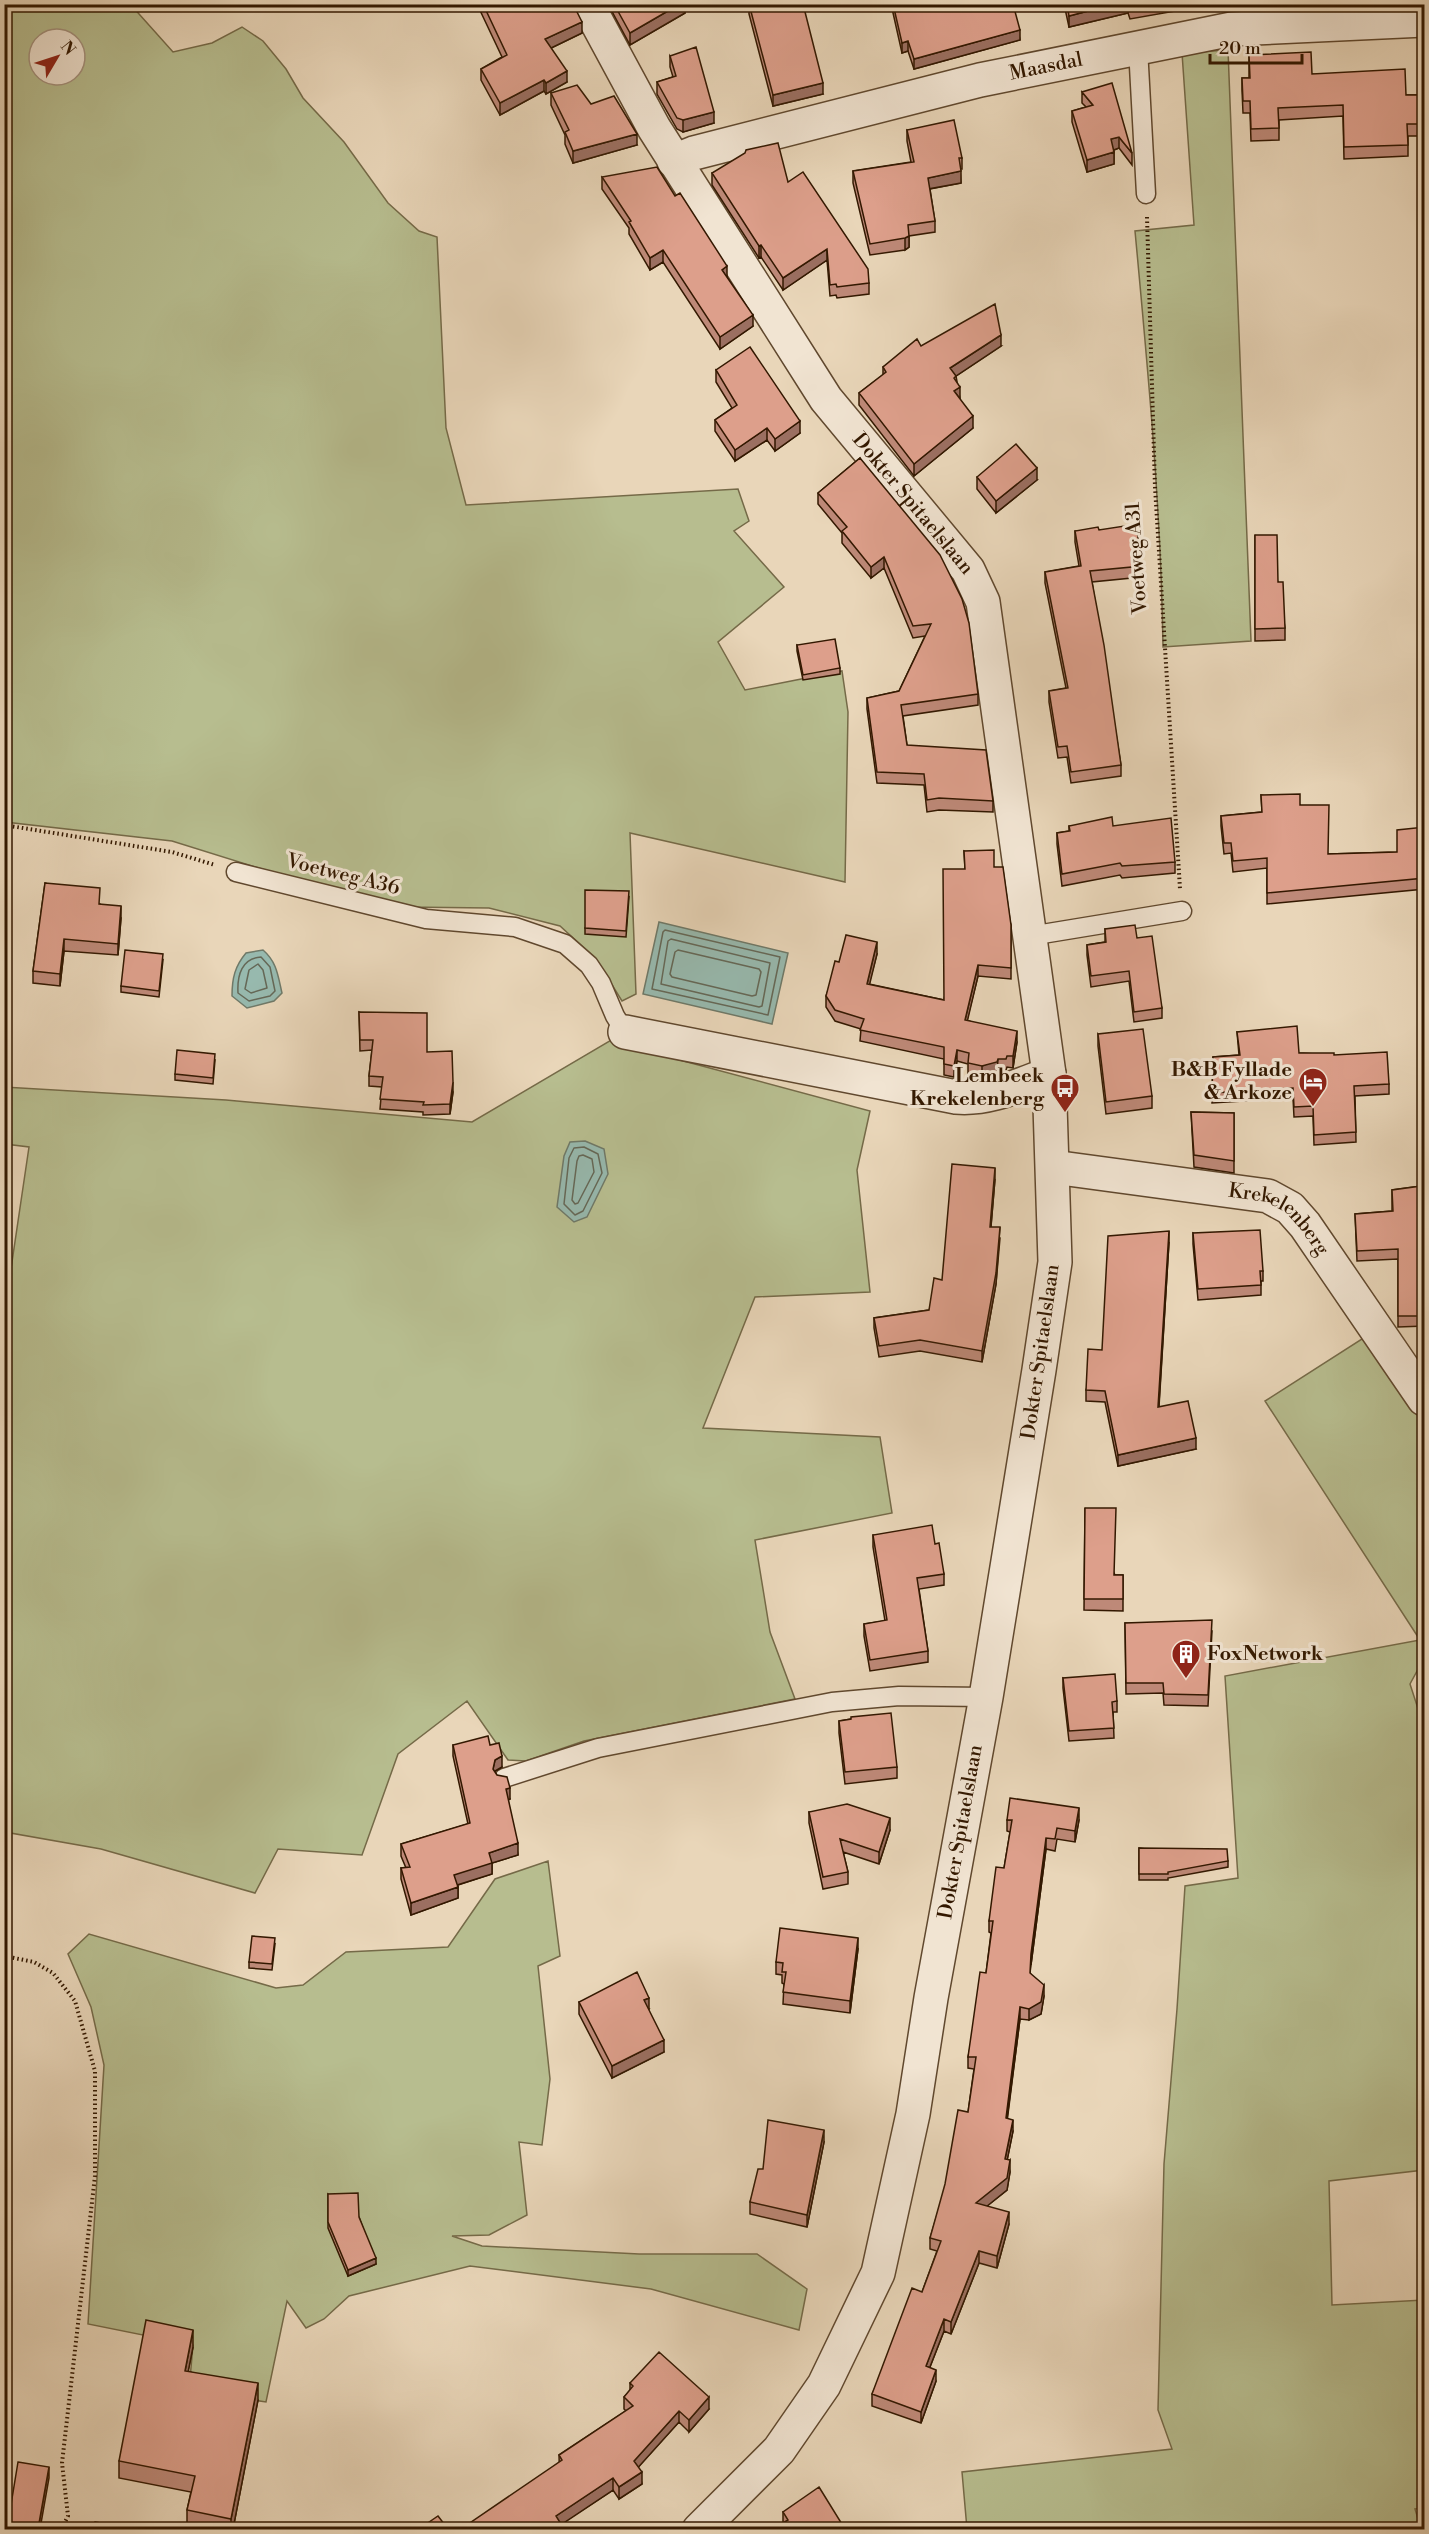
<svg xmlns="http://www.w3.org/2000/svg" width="1429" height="2534" font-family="'Libre Bodoni',serif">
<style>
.green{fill:#b7bd8f;stroke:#756a48;stroke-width:1.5;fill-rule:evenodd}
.water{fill:#97b9ae;stroke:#6f7968;stroke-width:1.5}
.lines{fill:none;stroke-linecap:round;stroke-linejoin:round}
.shore{stroke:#656857;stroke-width:1.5}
.service-casing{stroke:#60482e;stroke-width:21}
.minor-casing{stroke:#60482e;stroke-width:36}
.tertiary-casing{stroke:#60482e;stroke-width:36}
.path{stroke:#331800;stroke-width:4;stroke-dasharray:1.5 3;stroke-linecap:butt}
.service{stroke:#f1e4d2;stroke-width:18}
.minor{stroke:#f1e4d2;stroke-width:33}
.tertiary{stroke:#f1e4d2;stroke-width:33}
.wall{fill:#be8978;stroke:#331800;stroke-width:1.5}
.shaded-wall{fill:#9b6f61;stroke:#331800;stroke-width:1.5}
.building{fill:#dd9f8b;stroke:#331800;stroke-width:1.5}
.labels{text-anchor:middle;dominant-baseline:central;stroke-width:6;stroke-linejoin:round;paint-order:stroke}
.street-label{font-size:20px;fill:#331800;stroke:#f1e4d2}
.poi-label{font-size:20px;font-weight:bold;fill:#331800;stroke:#f1e4d2;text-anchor:end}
</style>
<rect width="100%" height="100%" fill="#e9d6b9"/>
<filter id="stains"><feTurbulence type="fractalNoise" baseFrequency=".00333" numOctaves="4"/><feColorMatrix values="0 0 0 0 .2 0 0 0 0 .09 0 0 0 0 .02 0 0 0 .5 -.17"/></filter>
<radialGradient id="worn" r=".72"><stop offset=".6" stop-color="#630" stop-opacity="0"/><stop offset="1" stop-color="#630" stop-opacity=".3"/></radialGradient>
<path class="green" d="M5 5H131L173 52 212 43 242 27 263 41 286 69 303 98 344 142 388 203 419 231 437 237 446 428 466 505 738 489 749 521 734 531 784 587 718 642 745 690 842 671 848 712 845 882 630 833 636 994 622 1001 596 959 560 926 489 908 404 907 297 880 172 841 5 822ZM39 39H75V75H39Z
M1228 50 1251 641 1163 647C1161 508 1148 370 1135 231L1194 225 1182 53Z
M618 1036 661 1055 870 1111 857 1170 870 1292 755 1297 703 1428 880 1437 892 1513 755 1540 770 1632 795 1699 584 1741 526 1761 508 1760 467 1701 398 1754 362 1855 278 1849 255 1893 101 1849 5 1832 4 1316 29 1147 5 1144 4 1087 226 1100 472 1122Z
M1365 1337 1424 1419V1640L1421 1641 1423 1660 1410 1684 1424 1727V2170L1329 2181 1332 2305 1424 2300V2508L1415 2509 1421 2529H967L962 2472 1172 2449 1158 2410 1164 2164 1177 2009 1185 1886 1238 1878 1225 1676 1420 1640 1265 1401Z
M548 1861 560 1956 538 1966 550 2079 542 2145 519 2142 527 2215 489 2235 452 2236 482 2246 639 2254H757L807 2289 799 2330 651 2289 470 2266 349 2296 324 2319 306 2328 287 2301 266 2402 189 2390 193 2345 88 2324 104 2065 91 2007 68 1954 89 1934 276 1988 303 1985 346 1952 448 1947 495 1879Z"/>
<path class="water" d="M659 922 788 953 772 1024 643 994Z
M263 950C277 962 278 976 282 993L274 1001 247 1008 232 996C232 978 235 966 246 953Z
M585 1141 604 1149 608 1174 587 1217 574 1222 557 1207 564 1156 570 1142Z"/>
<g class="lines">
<path class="shore" d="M665 930 780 957 768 1015 652 989 663 932Z
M671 939 770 963 762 1006 759 1007 661 984 668 941Z
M678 950 759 969 761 972 756 995 752 996 672 977 670 974 675 952Z
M261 957 270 967 275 991 270 996 249 1001 238 993C237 975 242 958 261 957Z
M258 964 263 970 267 988 251 993 245 989 249 970Z
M584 1147 598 1154 602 1173 583 1211 575 1215 564 1204 569 1158 574 1148Z
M583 1155 592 1159 594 1172 578 1203 575 1204 572 1200 577 1161 579 1156Z"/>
<g class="service-casing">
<path id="service" d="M1138 48 1146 194
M236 872 426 919 515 927 565 944 589 965 601 983 615 1016 625 1032
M1030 936 1182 911
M504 1778 598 1748 832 1702 899 1696 986 1697"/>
</g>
<g class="minor-casing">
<g id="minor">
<path id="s1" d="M674 161 694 153 980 80 1232 29 1424 20"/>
<path d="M625 1032 956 1097C989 1100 1019 1085 1049 1074"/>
<path id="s2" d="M1053 1167 1268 1196 1290 1208 1305 1225 1424 1399"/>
</g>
</g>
<g class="tertiary-casing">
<g id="tertiary">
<path id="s3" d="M587 4 654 128 826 399 968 570 983 602 1049 1074 1055 1262 1039 1370 986 1697 931 1998 913 2114 878 2273 824 2385 779 2450 699 2530"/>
</g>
</g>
<path class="path" d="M1147 217 1155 487 1180 889
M4 825 172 852 215 865
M4 1956 34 1962 53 1973 75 2001 95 2071V2176L62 2463 68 2516 61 2530"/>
<use href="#service" class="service"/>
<use href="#minor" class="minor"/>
<use href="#tertiary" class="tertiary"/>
</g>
<path class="wall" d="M477 4H573L582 33 551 48 567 82 546 94 544 91 500 115 481 80V69L502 57Z
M608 4H685V13L630 45Z
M749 4 823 94 773 106 749 14Z
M891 4H1013L1020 40 914 69 908 51 902 53Z
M1064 4H1215L1130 19 1128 13 1069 27Z
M1249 55 1312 74 1406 95H1425V136H1408V156L1344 159 1343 116 1279 120V140L1251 141 1250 113H1243L1242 90V78H1249Z
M670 56 714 123 683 132 677 129 657 94V82L673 77 670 67Z
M1082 92 1132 153V165L1119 148 1114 150V164L1087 172 1072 122V111L1086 107 1082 103Z
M551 93 591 104 637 145 573 163 565 144V135L551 105Z
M907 130 962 158V169H960L961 183 930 189 935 221V232L909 236V247L905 250 870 255 853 183V171L911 162 907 141Z
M712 173 788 182 869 283V294L837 298 836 295 830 296 827 260 783 290 761 257 759 258 712 185Z
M602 177 727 277 753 326 720 349 663 262 650 270 629 234V228L602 189Z
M921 346H1001L956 376 960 399 973 428 914 476 859 405V393L883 375V367Z
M716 370 800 433 775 451 767 440 735 461 715 431V420L732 408 716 382Z
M860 458 978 694V705L903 716 907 745 993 801V812L939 810 927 812 924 785 877 783 867 709V698L899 691 925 636 913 638 884 568 871 578 842 543V533L818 504V493Z
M977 477 1037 480 996 513 977 489Z
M1099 530 1132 531 1142 566V577L1092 582 1121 765V776L1071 783 1067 757 1058 758 1049 702V691L1066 688 1045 583V572L1079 566 1075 542V531Z
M1255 535 1278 582 1285 628V640L1255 641Z
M797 645 840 668V674L803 680 797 651Z
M1261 795 1300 805 1328 854 1397 852 1425 827V889L1267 904V868L1233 872 1231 853 1224 854 1221 826V816L1262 812Z
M1069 826H1113L1175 862V873L1122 878 1120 875 1062 886 1057 844V833L1069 831Z
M964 851 994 867 1011 925V979L978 976 967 1020 1017 1042 1013 1068 1007 1067 1006 1070H998L997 1073 982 1077 968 1074V1064L957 1061 954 1077 944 1075V1059L860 1041 861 1029 835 1021 826 1007V996L839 962 877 954 869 984 944 1000 965 869Z
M45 883 100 904 121 918 118 955 64 951 60 986 33 983V971Z
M629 897 626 937 585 934V928Z
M1105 929 1137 938 1162 1008V1018L1134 1022 1129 981 1091 987 1087 955V945L1105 942Z
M163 960 159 997 121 992V986Z
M359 1012 427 1052 453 1092 450 1114 423 1115V1112L380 1109 382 1087 369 1086V1076L372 1050 360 1051Z
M1237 1032 1299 1053 1334 1055 1389 1084V1094L1355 1096 1356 1142 1314 1145 1313 1116 1294 1117 1293 1098 1212 1103 1213 1057 1239 1055Z
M1098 1034 1152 1096V1108L1106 1114 1098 1046Z
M215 1060 213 1084 175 1080V1074Z
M1191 1112 1234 1113V1173L1194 1167Z
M1425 1175V1326L1398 1327V1259L1357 1261 1355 1214 1392 1211V1190L1421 1186Z
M995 1179 991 1227 1000 1238 996 1284 982 1362 920 1351 879 1357 874 1328V1318L929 1310 942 1280Z
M1193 1233 1263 1271V1281H1261V1295L1198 1300 1193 1244Z
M1169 1242 1159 1407 1196 1449 1118 1466 1105 1402 1086 1401V1390L1102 1350Z
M1085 1508 1115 1575H1123V1611L1084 1610Z
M873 1535 935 1544 944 1574V1585L919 1589 928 1651V1662L870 1671 864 1636V1624L885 1621 873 1547Z
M1125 1623 1212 1631 1208 1706 1164 1705 1163 1693 1126 1694Z
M1063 1678 1117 1701V1712H1113L1114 1738 1069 1741 1063 1688Z
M851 1719 897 1767V1778L845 1784 839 1733V1721Z
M453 1745H490L502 1767 495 1771V1772L510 1799 508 1800 518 1855 492 1863V1874L458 1885V1898L411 1915 401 1879V1868H406L401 1856V1844L468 1824 453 1756Z
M809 1812 890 1830 879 1864 843 1852 848 1872V1884L823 1889 809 1823Z
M1007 1820H1079L1075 1842 1057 1839 1055 1851 1046 1849 1031 1965 1030 1973 1044 1996 1041 2014 1029 2020 1020 2019 1007 2119 1013 2131 1007 2160 1010 2172 1007 2190 987 2206 1009 2224 997 2268 979 2263 951 2334 944 2331 930 2367 936 2381 921 2423 872 2406V2394L922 2292 937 2251 930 2249V2238L968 2112 974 2069 968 2068V2057L986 1973 991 1933 989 1932V1921L1004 1868 1010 1832 1007 1831Z
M1139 1848 1228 1861V1867L1168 1878V1880H1139Z
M275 1944 272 1970 249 1968V1962Z
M858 1949 850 2013 783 2004 784 1984 782 1983V1975L776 1974V1962Z
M579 2002 649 2009 648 2010 664 2052 612 2078 579 2014Z
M824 2142 807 2227 750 2214V2202L763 2169Z
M328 2194 359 2217 376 2264 348 2276 328 2228Z
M193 2347 188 2371 258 2400 233 2529H198L187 2527V2510L191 2492 119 2478V2461Z
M630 2383 709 2409 689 2432 679 2422 638 2467 642 2484 619 2499 613 2490 561 2524V2529L559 2455 626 2411 624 2409V2397L630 2391Z
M783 2512 845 2529 783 2523Z"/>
<path class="shaded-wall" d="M680 4H685V13L630 45V33Z
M1115 4H1128V13L1069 27V16Z
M582 22V33L545 51V39Z
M1020 30V40L914 69V59Z
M908 41V51L902 53V43Z
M567 71V82L546 94V83Z
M544 80V91L500 115V103Z
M823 83V94L773 106V95Z
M714 112V123L683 132V120Z
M637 134V145L573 163V151Z
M1119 137V148L1111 151V139Z
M1114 152V164L1087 172V160Z
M961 171V183L928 189V178Z
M909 236V247L905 250V238Z
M761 245V257L759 258V246Z
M827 249V260L783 290V278Z
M663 250V262L650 270V258Z
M727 266V278L722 270Z
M753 315V326L720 349V337Z
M1001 335V346L950 380V368Z
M960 387V399L954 391Z
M973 416V428L914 476V464Z
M800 421V433L775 451V439Z
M767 428V440L735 461V450Z
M1037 468V480L996 513V501Z
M884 557V568L871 578V567Z
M121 906V918L118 955V944Z
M64 939V951L60 986V974Z
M877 942V954L867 995V984Z
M978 965V976L965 1031V1020Z
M1017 1031V1042L1013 1068V1056Z
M957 1050V1061L954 1077V1066Z
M998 1059 997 1073 982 1077V1066Z
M453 1082V1092L450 1114V1104Z
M995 1168V1179L990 1237V1227Z
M1000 1227 996 1284 982 1362V1351Z
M1169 1231V1242L1158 1419V1407Z
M1196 1438V1449L1118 1466V1455Z
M502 1756V1767L495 1771 493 1781V1769L495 1760Z
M510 1788V1799L506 1801V1789Z
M1079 1808V1820L1075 1842V1831Z
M890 1818V1830L879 1864V1852Z
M1046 1838V1849L1031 1965V1954Z
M518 1843V1855L492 1863V1874L454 1886V1875L489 1853Z
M458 1887V1898L411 1915V1903Z
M858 1938V1949L850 2013V2001Z
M1044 1985V1996L1041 2014 1029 2020V2009Z
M649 1998V2009L644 2012V2000Z
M1020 2007V2019L1006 2130V2118Z
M664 2040V2052L612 2078V2066Z
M1013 2120V2131L1005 2171V2159Z
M824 2130V2142L807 2227V2215Z
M1010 2160V2172L1007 2190 976 2215V2203Z
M11 2197V2213L4 2256V2240Z
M1009 2212V2224L997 2268V2256Z
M979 2251V2263L951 2334V2322Z
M376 2258V2264L348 2276V2270Z
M944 2319V2331L926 2377V2366Z
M193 2330V2347L185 2388V2371Z
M936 2370V2381L921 2423V2412Z
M258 2383V2400L233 2529H231V2519Z
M709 2397V2409L689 2432V2420Z
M679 2411V2422L634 2472V2461Z
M49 2467V2478L40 2529H38Z
M642 2472V2484L619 2499V2487Z
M613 2478V2490L556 2528V2516Z
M561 2524V2529H554Z"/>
<path class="building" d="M483 4H573L582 22 545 39 567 71 546 83 544 80 500 103 481 69 507 55Z
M614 4H680L630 33Z
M749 4H797L798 5 803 4 823 83 773 95Z
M893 4H1013L1020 30 914 59 908 41 902 43Z
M1067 4H1115L1069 16Z
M1129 4H1148L1130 8Z
M696 47 714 112 683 120 677 118 657 82 676 76 670 56Z
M1311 52 1312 74 1405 69 1406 95H1425V124H1407L1408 145 1344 147 1343 105 1278 108 1279 128 1251 129 1250 101H1243L1242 78H1250L1249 55Z
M1112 83 1132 153 1119 137 1111 139 1114 152 1087 160 1072 111 1093 105 1082 92Z
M577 85 591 104 614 96 637 134 573 151 565 132 569 130 551 93Z
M954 120 962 158H959L961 171 928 178 935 221 908 225 909 236 905 238 870 244 853 171 914 162 907 130Z
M778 143 788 182 803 172 868 269 869 283 837 287 836 284 830 285 827 249 783 278 761 245 759 246 712 173 745 153 746 150Z
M657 167 675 196 680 193 727 266 722 270 753 315 720 337 663 250 650 258 629 222 631 221 602 177Z
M995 304 1001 335 950 368 956 376 954 378 960 387 954 391 973 416 914 464 859 393 886 372 883 367 917 339 921 346Z
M750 347 800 421 775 439 767 428 735 450 715 420 737 405 716 370Z
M1016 444 1037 468 996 501 977 477Z
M860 458 940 555 962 599 969 623 978 694 901 705 907 745 986 750 993 801 939 798 927 800 924 774 877 772 867 698 899 691 931 624 913 626 884 557 871 567 842 531 847 527 818 493Z
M1131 525 1132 531H1137L1142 566 1090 571 1104 645 1121 765 1071 772 1067 746 1058 747 1049 691 1068 688 1045 572 1081 566 1075 531 1098 527 1099 530Z
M1255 535H1277L1278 582H1283L1285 628 1255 629Z
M835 639 840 668 803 675 797 645Z
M1300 794V805H1329L1328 854 1397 852V830L1425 827V878L1267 893V858L1233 861 1231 843H1224L1221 816 1262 812 1261 795Z
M1112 817 1113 826 1171 818 1175 862 1122 866 1120 863 1062 874 1057 833 1070 831 1069 826Z
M994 850V867H1003L1011 925V968L978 965 965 1020 1017 1031 1013 1056H1007L1006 1059H998L997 1062 982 1066 968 1063 969 1053 957 1050 954 1066 944 1064V1047L860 1030 864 1019 835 1010 826 996 835 961 839 962 846 935 877 942 867 984 944 1000 943 869H965L964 851Z
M45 883 100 888 99 904 121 906 118 944 64 939 60 974 33 971Z
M585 890 629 891 626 931 585 928Z
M1135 925 1137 938 1152 936 1162 1008 1134 1012 1129 971 1091 976 1087 945 1106 942 1105 929Z
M125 950 163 954 159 991 121 986Z
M359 1012 427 1013V1052L452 1051 453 1082 450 1104 423 1105 424 1102 380 1099 383 1077 369 1076 373 1040H360Z
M1297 1026 1299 1053H1334V1055L1387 1052 1389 1084 1354 1086 1356 1132 1314 1135 1313 1106 1294 1107 1293 1088 1212 1093 1213 1057 1240 1055 1237 1032Z
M1143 1029 1152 1096 1106 1102 1098 1034Z
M177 1050 215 1054 213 1078 175 1074Z
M1191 1112 1234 1113V1161L1194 1155Z
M952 1164 995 1168 990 1227H1000L996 1273 982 1351 920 1340 879 1346 874 1318 929 1310 934 1278 942 1280Z
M1424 1175 1425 1316H1398V1249L1357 1251 1355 1214 1393 1211 1392 1190 1421 1186Z
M1260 1230 1263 1271H1260L1261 1285 1198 1289 1193 1233Z
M1169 1231 1158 1407 1188 1401 1196 1438 1118 1455 1105 1391 1086 1390 1088 1349 1102 1350 1108 1236Z
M1085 1508H1116L1114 1575H1123V1599H1084Z
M932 1525 935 1544 939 1543 944 1574 917 1578 928 1651 870 1660 864 1624 887 1620 873 1535Z
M1212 1620 1208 1695 1164 1694 1163 1683H1126L1125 1623Z
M1115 1674 1117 1701 1112 1702 1114 1728 1069 1731 1063 1678Z
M891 1713 897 1767 845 1772 839 1721 851 1719V1717Z
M488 1736 490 1745 499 1743 502 1756 495 1760 493 1769 497 1775 507 1777 510 1788 506 1789 518 1843 489 1853 492 1863 454 1875 458 1887 411 1903 401 1868 410 1867 401 1844 470 1823 453 1745Z
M1010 1798 1079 1808 1075 1831 1057 1828 1055 1839 1046 1838 1031 1954 1030 1973 1044 1985 1041 2002 1029 2009 1020 2007 1006 2118 1013 2120 1005 2159 1010 2160 1007 2178 976 2203 1009 2212 997 2256 979 2251 951 2322 944 2319 926 2366 936 2370 921 2412 872 2394 912 2288 922 2292 941 2241 930 2238 945 2184 958 2110 968 2112 976 2057H968L972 2029 980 1972 986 1973 993 1921H989L996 1867 1004 1868 1012 1820H1007Z
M847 1804 890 1818 879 1852 840 1839 848 1872 823 1877 809 1812Z
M1139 1848 1227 1849 1228 1861 1168 1872V1874H1139Z
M780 1928 858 1938 850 2001 783 1992 786 1972H782L783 1963 776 1962Z
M252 1936 275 1938 272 1964 249 1962Z
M637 1972 649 1998 644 2000 664 2040 612 2066 579 2002Z
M768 2120 824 2130 807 2215 750 2202 758 2169H763Z
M358 2193 359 2217 376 2258 348 2270 328 2222V2194Z
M4 2196 11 2197 4 2240Z
M146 2320 193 2330 185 2371 258 2383 231 2519 187 2510 195 2476 119 2461Z
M659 2352 709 2397 689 2420 679 2411 634 2461 642 2472 619 2487 613 2478 556 2516 561 2524 554 2529H461L562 2460 559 2455 633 2406 624 2397 633 2386 630 2383Z
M18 2462 49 2467 38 2529H7Z
M819 2487 845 2529H773L788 2520 783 2512Z
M438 2516 448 2529H419Z
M95 2522 137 2529H94Z"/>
<defs>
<g id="hotel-pin" transform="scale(1.5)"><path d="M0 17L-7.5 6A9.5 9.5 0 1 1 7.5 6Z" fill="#8f2418" stroke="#f1e4d2"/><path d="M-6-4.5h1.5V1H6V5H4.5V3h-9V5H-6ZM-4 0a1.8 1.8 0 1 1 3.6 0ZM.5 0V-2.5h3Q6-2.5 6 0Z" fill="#fff"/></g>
<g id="bus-pin" transform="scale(1.5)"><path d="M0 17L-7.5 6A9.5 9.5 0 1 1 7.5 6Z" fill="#8f2418" stroke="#f1e4d2"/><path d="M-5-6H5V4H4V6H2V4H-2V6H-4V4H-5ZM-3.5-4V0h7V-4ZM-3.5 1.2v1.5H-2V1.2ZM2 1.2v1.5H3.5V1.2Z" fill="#fff"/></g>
<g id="building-pin" transform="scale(1.5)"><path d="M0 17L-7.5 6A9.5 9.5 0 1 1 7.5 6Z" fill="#8f2418" stroke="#f1e4d2"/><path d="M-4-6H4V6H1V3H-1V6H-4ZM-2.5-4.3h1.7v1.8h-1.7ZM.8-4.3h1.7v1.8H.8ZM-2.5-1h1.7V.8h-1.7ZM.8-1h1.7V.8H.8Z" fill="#fff"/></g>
</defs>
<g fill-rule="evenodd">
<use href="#hotel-pin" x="1313" y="1082"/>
<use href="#bus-pin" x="1065" y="1088"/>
<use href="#building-pin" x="1186" y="1654"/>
</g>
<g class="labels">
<g class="street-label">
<text stroke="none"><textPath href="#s1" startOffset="384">Maasdal</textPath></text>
<text stroke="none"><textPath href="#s3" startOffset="598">Dokter Spitaelslaan</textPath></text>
<text transform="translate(1137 558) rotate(-94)">Voetweg A31</text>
<text transform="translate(343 875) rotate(14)">Voetweg A36</text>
<text stroke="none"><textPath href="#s2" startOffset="238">Krekelenberg</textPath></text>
<text transform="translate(1041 1352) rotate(-82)">Dokter Spitaelslaan</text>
<text transform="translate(961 1832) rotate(-80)">Dokter Spitaelslaan</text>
</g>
<g class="poi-label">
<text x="1292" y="1070">B&amp;B Fyllade<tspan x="1292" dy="23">&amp; Arkoze</tspan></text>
<text x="1044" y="1076">Lembeek<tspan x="1044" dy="23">Krekelenberg</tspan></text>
<text x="1207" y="1654" text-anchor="start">FoxNetwork</text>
</g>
</g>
<rect width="1429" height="2534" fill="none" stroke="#e9d6b9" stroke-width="24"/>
<rect x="6" y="6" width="1417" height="2522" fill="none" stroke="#331800" stroke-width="3"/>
<rect x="12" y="12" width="1405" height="2510" fill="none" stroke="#331800" stroke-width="1.5"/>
<g transform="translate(57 57) rotate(51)"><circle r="28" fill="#f1e4d2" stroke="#a5927e" stroke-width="1.5"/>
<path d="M0-4.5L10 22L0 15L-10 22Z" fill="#8f2418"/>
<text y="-9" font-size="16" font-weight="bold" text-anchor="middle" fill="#331800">N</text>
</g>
<path d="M1210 54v9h92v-9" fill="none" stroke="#331800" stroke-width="3"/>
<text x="1219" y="54" font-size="18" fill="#331800" stroke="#f1e4d2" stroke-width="4.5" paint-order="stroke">20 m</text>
<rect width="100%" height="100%" filter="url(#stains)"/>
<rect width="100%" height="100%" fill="url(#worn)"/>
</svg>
